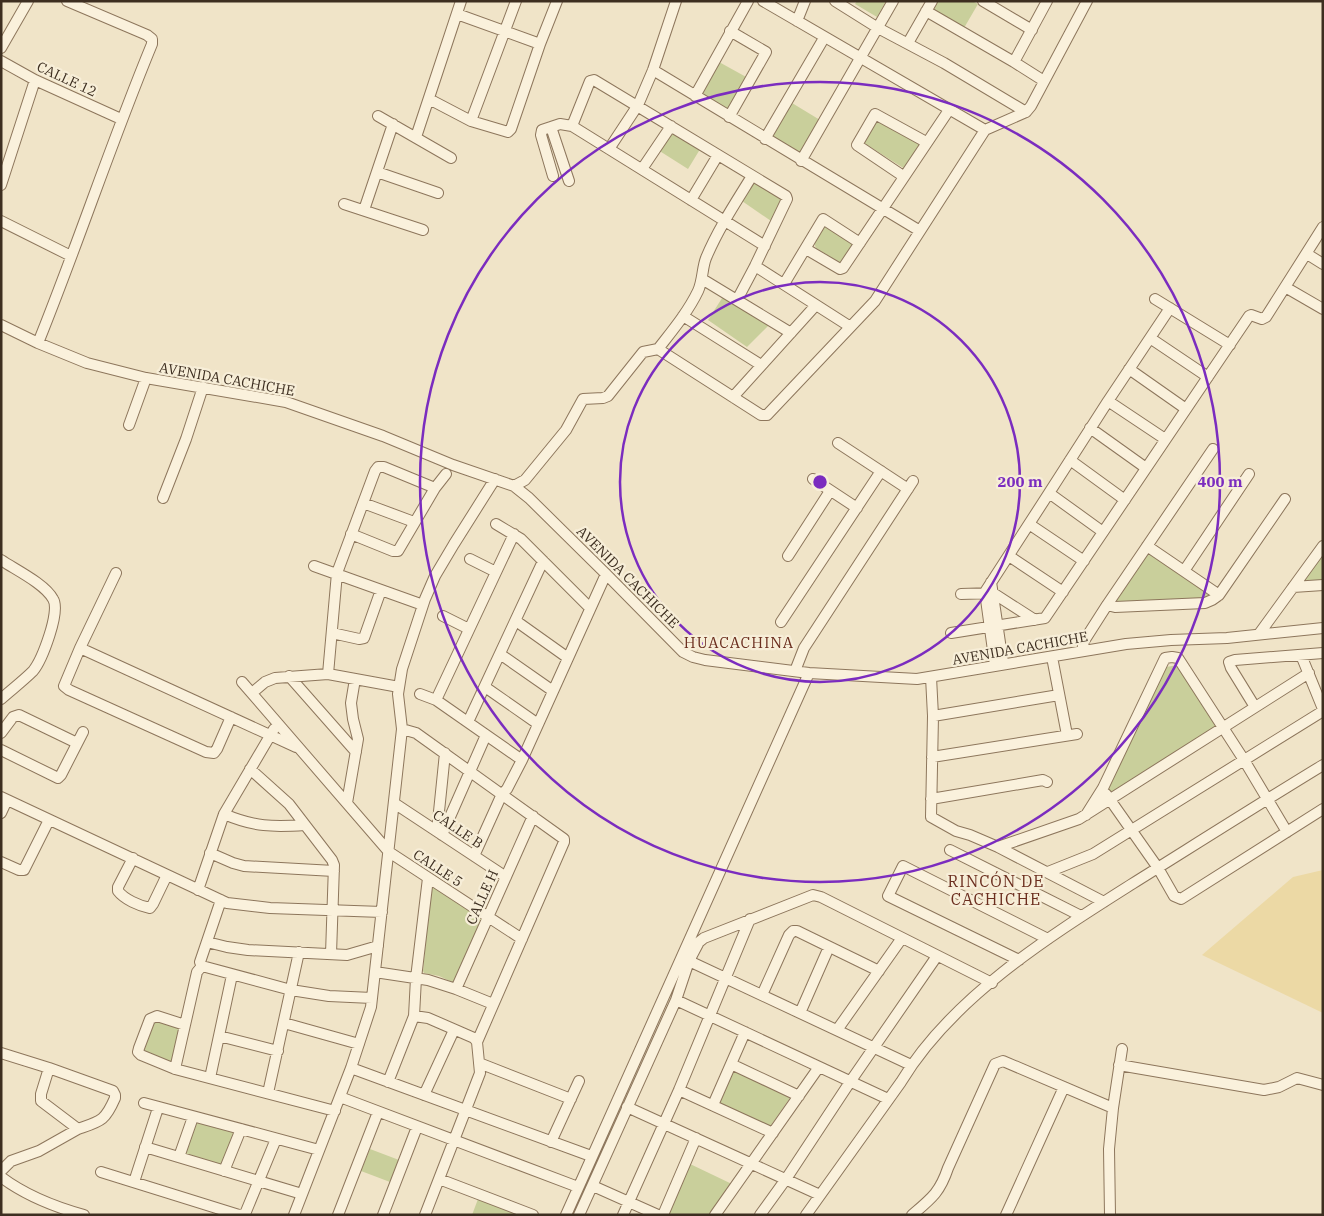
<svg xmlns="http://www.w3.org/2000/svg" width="1324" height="1216" font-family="'IBM Plex Serif',serif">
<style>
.green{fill:#c9cf9b}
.sand{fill:#ecd9a5}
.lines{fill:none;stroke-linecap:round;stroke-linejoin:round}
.minor-casing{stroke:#8d765c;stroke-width:12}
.minor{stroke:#faf1dc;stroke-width:10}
.ring{fill:none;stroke:#7b2cbf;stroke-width:2.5}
.labels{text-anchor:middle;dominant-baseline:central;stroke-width:4.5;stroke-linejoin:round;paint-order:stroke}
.street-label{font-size:14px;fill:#3d2e20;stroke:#f7eed8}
.neighbourhood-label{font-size:15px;letter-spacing:1px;fill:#6b2e1e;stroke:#f7eed8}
.quarter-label{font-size:16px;letter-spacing:1px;fill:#6b2e1e;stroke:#f7eed8}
.centre{fill:#7b2cbf;stroke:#f7eed8;stroke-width:2.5}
.ring-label{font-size:15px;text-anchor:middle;font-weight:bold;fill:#7b2cbf;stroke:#f7eed8;stroke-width:4.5;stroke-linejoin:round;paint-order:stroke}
</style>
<rect width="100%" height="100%" fill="#f0e4c8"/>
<path class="green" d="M857 1H886L877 17 855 4Z
M936 1H972L978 4 964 28 933 11 932 8Z
M719 62 748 78 731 108 727 109 701 93Z
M792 103 820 120 803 152H799L772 136Z
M878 115 923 143 905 169 864 143V139Z
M673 128 702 146 688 169 658 150Z
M755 179 786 197 774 223 742 201Z
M826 222 857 243 841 264 816 248 814 243Z
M726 292 772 322 747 347 708 320Z
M1148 550 1213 593 1211 598 1116 604 1113 601Z
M1323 553V580L1302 583V581Z
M1178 665 1218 728 1112 795 1106 787 1166 667Z
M434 884 484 917 454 983 439 976 424 973 423 971 431 887Z
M155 1019 181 1027 173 1061 171 1063 142 1053Z
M732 1067 792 1095 769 1128 716 1103Z
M195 1120 235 1131 222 1165 183 1154Z
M370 1149 399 1160 390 1182 361 1171Z
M688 1163 734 1185 713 1215H665Z
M478 1199 518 1215H472Z"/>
<path class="sand" d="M1323 870V1013L1202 955 1293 877Z"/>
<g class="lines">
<g class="minor-casing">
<path id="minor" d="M763 1 985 130
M835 1 878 28 944 63 1026 112 1031 106 1087 1
M983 1 1032 30
M926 11 1014 62
M457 14 540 44
M797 21 805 1
M908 43 932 1
M1 48 28 1
M1 61 35 80 121 119
M653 70 920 231
M1044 81 1014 62 1047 1
M695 96 748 1
M429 99 471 121 508 132 511 129 540 44 557 1
M378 116 451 158
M729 117 766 52 730 31
M471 121 516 1
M572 126 590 81 594 80 786 196 787 199 755 266 737 300
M551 127 569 181
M416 137 461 1
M765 139 824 38
M609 149 638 105 653 70 676 1
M801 161 893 1
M642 169 671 126
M377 172 438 193
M553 176 541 135 542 130 560 124 572 126 765 246
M903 176 857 145 875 114 926 142
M1 185 35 80
M691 200 718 155
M344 204 423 230
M364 210 393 124
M1 221 71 256
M806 249 840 269 843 268 949 110
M1307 254 1323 264
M755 266 849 326
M702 279 791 333
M784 284 823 219 860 243
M1285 287 1323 309
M1155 299 1230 345
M683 316 761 365
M1 325 38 343 87 363 146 378 286 402 383 436 453 465 514 486 529 498 606 574 683 652 693 657 705 660 809 673 917 679 1126 644 1171 640 1227 638 1323 628
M1150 338 1208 377
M38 343C78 244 111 143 152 44V39L147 35 67 1
M658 349 761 415H767L875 301 985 130 1026 112
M1129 369 1186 409
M733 397 816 305
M129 425 146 378
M1090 428 1146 468
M1165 439 1108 401 1170 308
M838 443 908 489
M1070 460 1125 500
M813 479 857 508
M514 486 525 480 566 430 583 399 603 398 608 396 643 352 658 349C672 331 688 312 698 291 703 280 702 268 706 258 718 229 736 202 752 176
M163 498 186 439 203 387
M363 503 414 522
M496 524 521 539 590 608
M1029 524 1084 561
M1103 532 1049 493 1108 401
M351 534 393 551H398L435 488 446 474
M1147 546 1219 595
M788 556 830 491
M1009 556 1063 592
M470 559 496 572
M1 560C16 570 45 584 53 599 61 611 42 660 33 671 23 681 11 690 1 699
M314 566 423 605
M1184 571 1249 474
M116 573 80 648 64 686 69 690 206 752 214 753 217 749 231 717
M991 582 1003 663
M1293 587 1323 585
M961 594 993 593 1035 620
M1107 605 1115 607 1205 603 1212 600 1219 595 1285 499
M443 616 469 629
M516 621 568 658
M781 622 881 471
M332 633 359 639 364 638 381 590
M951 633 1045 618 1249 316 1251 315 1262 319 1266 317 1323 227
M1259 634 1323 546
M80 648 296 747
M1082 651 1084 641 1107 605 1213 449
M500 654 553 691
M1301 655 1323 709
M1052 657 1067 735
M995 665 985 592 1049 493
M795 671 804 648 913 481
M328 674 337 573 375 471 378 467H384L435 488
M289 676 356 752
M931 677 933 716 931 817 956 831 970 835 998 847 1104 902
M242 682 389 852 522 939
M485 687 538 724
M252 693 265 682 275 678 328 674 399 687
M420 694 436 700 522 760
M436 700 514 534
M1255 707 1231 668 1229 662 1235 660 1323 653
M933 716 1059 695
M468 722 543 561
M402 729 416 733 564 839V842L477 1042
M1 733 13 717 19 715 77 743
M1 750 58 778 61 775 83 732
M932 757 1077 734
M250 769 289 804 332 860 334 865 331 954
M1106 794 1158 868 1174 896 1181 899 1323 809
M1 797 227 903 270 908 382 912
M931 799 1043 780 1047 782
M347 803 358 739 353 719 351 703 355 679
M394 803 506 877
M1 813 7 800
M224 814C254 827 273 827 305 825
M1086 815 1103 788 1165 658 1172 657 1178 658 1244 760 1287 832
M437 831 445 753
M442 835 486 735
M998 847 1079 819 1309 673
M950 850 1081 916
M210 853 233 863 244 866 334 871
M474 856 502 794 507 789 522 760 606 574
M133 858 118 887V891C124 899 139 906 150 908L153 904 167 875
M1 862 19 870H24L49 820
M1048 872 1093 854 1323 711
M198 890 224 814 274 729
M221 900 200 962 202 966 291 990 329 996 372 998
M207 942 227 947 248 950 347 955 378 946
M1019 960 888 896 903 866 1048 939
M689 961 911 1065
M375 972 428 980 456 989 493 1004
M456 989 533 816
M762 995 789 935 793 931H797L879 971
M676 1000 888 1099
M800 1013 829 947
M414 1016 428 1018 474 1038 477 1042 480 1073 425 1215
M284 1023 359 1044
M185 1025 197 972 202 966
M837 1030 902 938
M219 1036 278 1051
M1 1053 49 1068 113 1091 115 1095V1098C105 1121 101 1121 78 1129
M479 1063 571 1099
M731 1064 799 1096
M1119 1065 1264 1090 1279 1087 1297 1078 1323 1085
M351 1068 591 1156
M175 1069 185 1025 157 1016 150 1019 139 1048 138 1052 141 1055 175 1069 335 1111
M210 1078 232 975
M388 1082 414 1016 416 978 428 878
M679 1090 773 1133
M268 1093 299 952
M424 1095 454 1030
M340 1097 578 1187
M144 1103 319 1150
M713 1105 745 1032
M627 1107 820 1195
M551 1142 579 1081
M145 1147 302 1194
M179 1157 193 1117
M1 1171 11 1161 39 1151 78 1129 41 1101V1094L49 1068
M224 1171 241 1129
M101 1172 239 1215 245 1214 276 1139
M1 1177C25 1195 55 1207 84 1215
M439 1179 533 1215
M134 1182 158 1108
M593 1186 658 1215
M294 1215 351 1068 371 1007 402 729 398 694 402 669 425 599 435 576 454 544 495 479
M338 1215 378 1112
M383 1215 417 1127
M566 1215 809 673
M579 1215 676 1000 689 961 699 942 704 938 813 895 821 897 992 983
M623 1215 679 1090 750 919
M663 1215 696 1138
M715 1215 819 1067
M760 1215 786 1179 850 1082 937 956
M806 1215 901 1082C952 997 1050 936 1132 884 1196 844 1259 804 1323 765
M912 1215C932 1198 940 1192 948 1168L995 1064 1003 1061 1113 1108
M1006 1215 1064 1087
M1110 1215 1109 1149 1113 1108 1122 1049"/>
</g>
<use href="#minor" class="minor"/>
</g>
<g class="ring">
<circle cx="820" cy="482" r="200"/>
<circle cx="820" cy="482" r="400"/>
</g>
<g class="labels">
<g class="street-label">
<text transform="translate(67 79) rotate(25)">CALLE 12</text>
<text transform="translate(227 379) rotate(10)">AVENIDA CACHICHE</text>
<text transform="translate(628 577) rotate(45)">AVENIDA CACHICHE</text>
<text transform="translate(1020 648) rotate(-10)">AVENIDA CACHICHE</text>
<text transform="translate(458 829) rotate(34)">CALLE B</text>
<text transform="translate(438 868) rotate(33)">CALLE 5</text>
<text transform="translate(482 897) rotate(-66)">CALLE H</text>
</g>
<g class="neighbourhood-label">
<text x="739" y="642">HUACACHINA</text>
</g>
<g class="quarter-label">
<text x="996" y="881">RINCÓN DE<tspan x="996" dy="18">CACHICHE</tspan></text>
</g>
</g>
<circle cx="820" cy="482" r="8" class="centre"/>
<g class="ring-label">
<text x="1020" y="487">200 m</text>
<text x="1220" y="487">400 m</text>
</g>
<rect width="1324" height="1216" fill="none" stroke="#3d2e20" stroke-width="5"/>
</svg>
